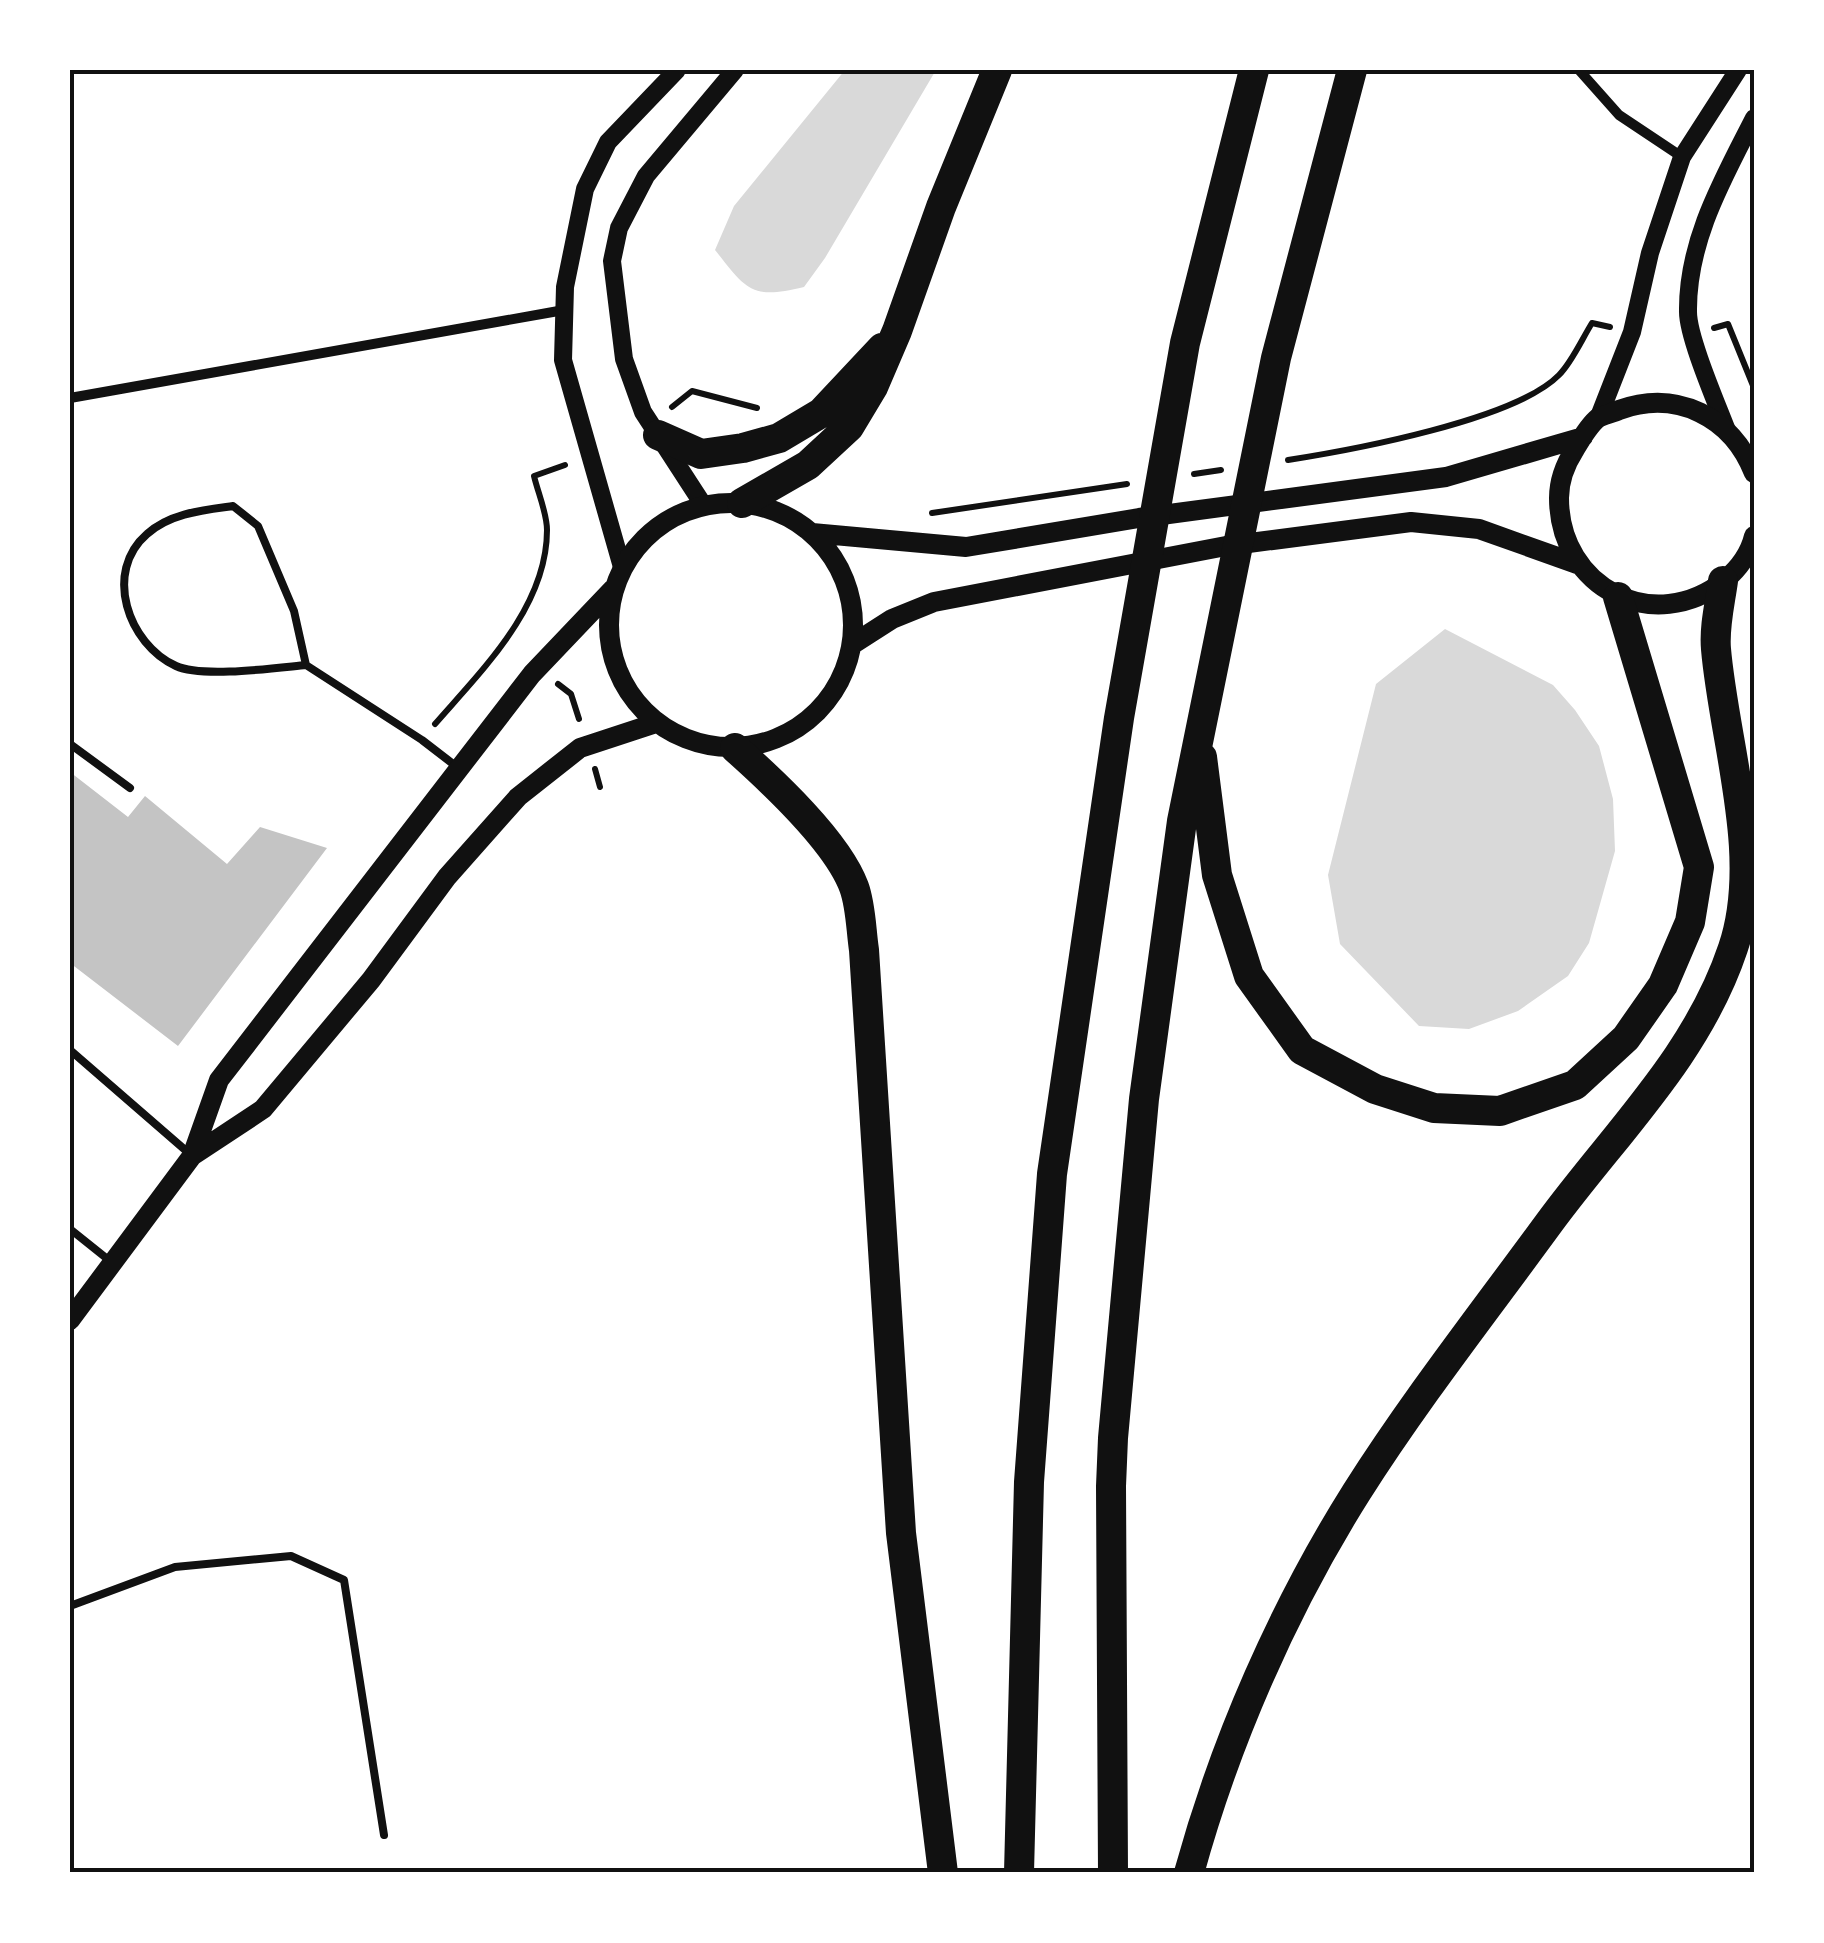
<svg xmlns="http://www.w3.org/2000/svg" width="1824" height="1943" font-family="'Sofia Sans Condensed',sans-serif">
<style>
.water{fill:#d9d9d9}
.building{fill:#c4c4c4}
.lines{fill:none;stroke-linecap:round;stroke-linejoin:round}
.path{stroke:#111;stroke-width:6}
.service{stroke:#111;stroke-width:8}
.minor{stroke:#111;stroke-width:10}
.tertiary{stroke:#111;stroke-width:18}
.secondary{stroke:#111;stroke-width:20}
.motorway{stroke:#111;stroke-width:30}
.neatline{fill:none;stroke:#111;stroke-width:4}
</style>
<rect width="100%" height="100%" fill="#fff"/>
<path class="water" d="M845 70H936L825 258 804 287C751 300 747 290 715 250L734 206Z
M1445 629 1553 685 1575 710 1599 746 1613 799 1615 851 1589 943 1568 976 1518 1011 1469 1029 1419 1026 1340 944 1328 875 1376 684Z"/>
<path class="building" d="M70 772 128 817 145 796 227 864 260 827 327 848 178 1046 70 963Z"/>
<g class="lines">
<path class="path" d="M1714 328 1728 324 1754 388
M672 407 692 391 757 408
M1288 460C1352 450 1515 420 1559 375 1572 362 1582 339 1592 323L1610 327
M1194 474 1221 470
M932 513 1127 484
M558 684 571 694 579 719
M435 724C482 670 547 607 547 530 547 513 538 493 534 476L565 465
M595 769 600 787"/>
<path class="service" d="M306 665C275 668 202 678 176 666 128 644 103 572 147 534 170 513 204 510 233 506L258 526 294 611 306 665 422 740 457 767
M70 744 130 788
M70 1050 191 1155
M70 1229 110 1261
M70 1606 175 1567 291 1556 344 1580 384 1835"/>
<path class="minor" d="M1579 70 1619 115 1682 157
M70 398 564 310"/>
<path class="tertiary" d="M1598 419 1632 332 1650 253 1682 157 1738 70
M1726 428C1716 402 1688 337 1688 312 1687 241 1723 179 1754 118
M704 506 643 412 624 359 612 261 619 228 646 176 735 70
M622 567 563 360 565 287 585 189 608 142 677 70"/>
<path class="secondary" d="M1754 473C1732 417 1677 389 1619 410 1613 413 1603 415 1598 418 1589 425 1581 439 1575 449 1566 463 1559 481 1559 498 1559 588 1654 637 1725 580 1738 569 1750 553 1754 536
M609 625a122 122 0 1 1 244 0a122 122 0 1 1-244 0Z
M812 533 966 547 1139 518 1446 477 1583 437
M853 644 892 619 934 602 1226 546 1411 522 1479 529 1580 565
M192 1156 263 1109 371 980 447 877 518 797 580 748 656 723
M70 1320 192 1156 219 1080 532 674 613 589"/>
<path class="motorway" d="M658 435 701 454 743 448 779 438 821 413 882 348
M742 503 808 465 849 427 873 387 897 331 941 207 997 70
M735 748C772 781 837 841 854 887 861 906 861 930 864 950L901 1533 943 1873
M1202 757 1217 875 1249 976 1302 1050 1375 1089 1434 1108 1500 1111 1575 1085 1626 1038 1663 985 1690 922 1699 867 1618 597
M1019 1873 1029 1482 1052 1174 1119 718 1185 343 1254 70
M1113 1873 1111 1486 1113 1438 1144 1099 1182 821 1276 358 1352 70
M1189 1873C1225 1742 1283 1609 1356 1493 1415 1400 1484 1312 1549 1223 1615 1133 1697 1056 1733 948 1764 856 1724 743 1716 649 1714 627 1720 603 1723 581"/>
</g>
<rect width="1824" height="1943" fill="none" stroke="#ffffff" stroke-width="145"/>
<rect x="72" y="72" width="1680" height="1798" class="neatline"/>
</svg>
